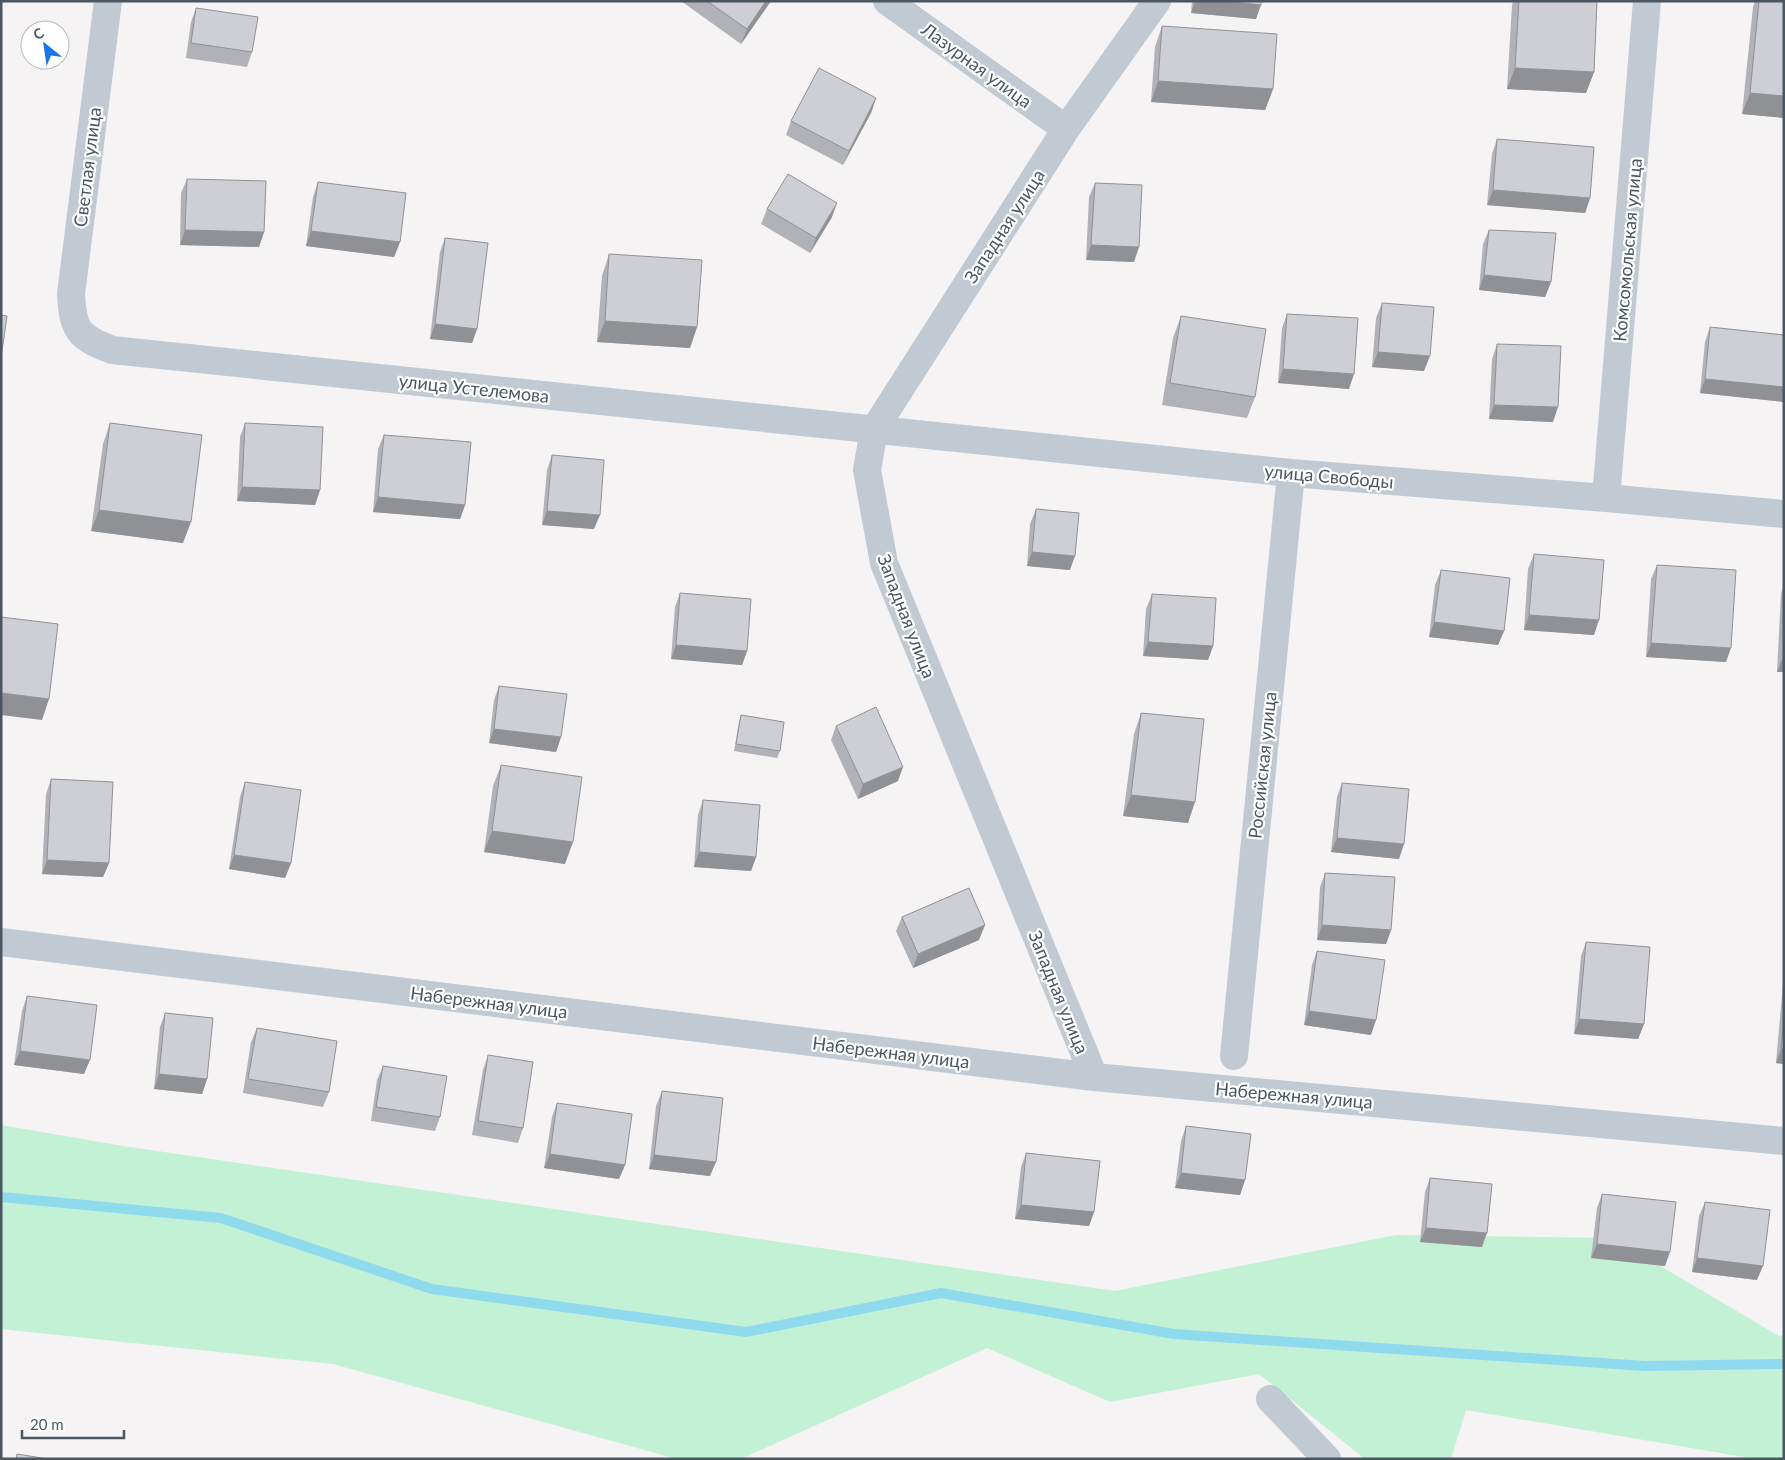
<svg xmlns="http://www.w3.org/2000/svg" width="1785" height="1460" font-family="Lato,sans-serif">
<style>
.green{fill:#c3f1d5}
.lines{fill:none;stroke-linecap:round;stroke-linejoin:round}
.stream{stroke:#90daee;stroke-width:10}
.minor{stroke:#c1cad2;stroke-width:28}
.wall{fill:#b0b2b7}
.shaded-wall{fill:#909195}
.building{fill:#cdcfd5;stroke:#909195}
.labels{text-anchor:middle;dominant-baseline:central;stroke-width:4.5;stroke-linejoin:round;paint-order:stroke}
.street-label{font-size:18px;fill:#4a5661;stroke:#fff}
</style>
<rect width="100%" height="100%" fill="#f5f3f3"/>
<path class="green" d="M1 1125 123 1146 1115 1291 1396 1235 1613 1238 1779 1336 1784 1335V1459H1756L1466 1410 1451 1459H1365L1259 1374 1110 1402 987 1348 741 1459H677L333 1364 1 1329Z"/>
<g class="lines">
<path class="stream" d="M1 1197 221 1218 432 1289 746 1332 941 1293 1174 1334 1645 1366 1784 1364"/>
<path class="minor" d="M108 1 71 294C73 330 78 337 112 350L1291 473 1606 498 1784 514
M887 1 1066 129
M1606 498 1647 1
M1 942 1094 1077 1784 1141
M1234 1056 1291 473
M1094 1077 884 563 867 470 874 430 1066 129 1157 1
M1270 1399 1327 1459"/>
</g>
<path class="wall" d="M681 1H771L741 44Z
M1192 1H1261L1256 19 1191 13Z
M1513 1H1597L1594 72 1586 93 1507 89 1512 5Z
M1755 1H1784V118L1742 114 1753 7Z
M196 8 252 52 247 67 186 58 191 22Z
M1162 26 1273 89 1265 110 1151 102 1155 47Z
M876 98 871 113 843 165 786 135 791 121Z
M1497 139 1590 198 1585 213 1487 205 1492 154Z
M187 179 264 232 259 247 180 245 181 193Z
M318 182 400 242 394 257 306 246 313 197Z
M1095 183 1134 262 1086 260 1089 197Z
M767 209 832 217 810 253 761 224Z
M1489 230 1551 282 1545 297 1479 290 1483 244Z
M445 238 477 329 472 343 430 339 440 252Z
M609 254 697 327 690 348 597 342 602 276Z
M1382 303 1424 371 1372 367 1376 318Z
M1287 314 1349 389 1278 383 1282 328Z
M1181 316 1255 397 1247 418 1162 405 1173 338Z
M1710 327 1784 335V402L1700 393 1705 342Z
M1497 344 1553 422 1489 419 1492 359Z
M110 423 183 543 91 531 103 444Z
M245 423 320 490 315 505 237 501 240 437Z
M384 435 465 505 460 519 373 512 378 449Z
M552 455 594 529 542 525 547 470Z
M1036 509 1070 570 1027 566 1030 524Z
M1534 554 1594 635 1524 630 1528 569Z
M1657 565 1726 662 1646 657 1651 579Z
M1441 570 1504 631 1498 645 1429 637 1435 585Z
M1784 586V672H1777L1781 593Z
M680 593 747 651 742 665 671 659 675 607Z
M1152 594 1213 646 1208 660 1143 656 1146 609Z
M499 686 561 737 556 752 489 743 494 700Z
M1141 713 1188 823 1123 816 1134 734Z
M741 715 780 751 777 758 734 751 739 722Z
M836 726 898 781 858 799 831 740Z
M501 765 565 864 484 852 493 786Z
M51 779 109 863 103 877 42 874 46 794Z
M245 782 291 863 285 878 229 869 240 797Z
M1342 783 1399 859 1331 852 1337 797Z
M703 800 756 857 751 871 694 867 698 815Z
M1325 873 1391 930 1386 944 1317 940 1320 887Z
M902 917 979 940 913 968 896 931Z
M1586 942 1644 1024 1638 1039 1574 1034 1581 956Z
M1317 951 1371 1035 1304 1025 1312 965Z
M1784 981V1064L1776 1063 1783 984Z
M27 996 84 1074 14 1065 22 1011Z
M165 1013 207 1079 202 1094 154 1089 160 1027Z
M257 1028 329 1092 323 1107 243 1093 251 1042Z
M488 1055 523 1128 518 1143 472 1135 483 1070Z
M383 1066 440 1117 435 1131 371 1121 377 1080Z
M662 1091 710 1176 649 1169 656 1106Z
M557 1103 625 1165 619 1179 544 1168 552 1117Z
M1186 1126 1245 1180 1240 1195 1175 1188 1181 1141Z
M1026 1153 1094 1212 1089 1226 1015 1219 1021 1167Z
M1430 1178 1482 1247 1420 1242 1425 1192Z
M1602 1194 1665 1266 1591 1258 1597 1208Z
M1705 1202 1757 1280 1692 1272 1699 1216Z"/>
<path class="shaded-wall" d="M766 1H771L741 44 747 29Z
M1195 1H1223L1261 5 1256 19 1191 13Z
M1515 68 1594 72 1586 93 1507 89Z
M1158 81 1273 89 1265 110 1151 102Z
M1750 93 1784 96V118L1742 114Z
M876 98 871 113 843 165 849 151Z
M1493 190 1590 198 1585 213 1487 205Z
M837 203 832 217 810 253 816 238Z
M185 230 264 232 259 247 180 245Z
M311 231 400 242 394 257 306 246Z
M1091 245 1139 247 1134 262 1086 260Z
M1484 275 1551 282 1545 297 1479 290Z
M605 321 697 327 690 348 597 342Z
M435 324 477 329 472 343 430 339Z
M1378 352 1430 356 1424 371 1372 367Z
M1283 369 1354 374 1349 389 1278 383Z
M1705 379 1784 387V402L1700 393Z
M1494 405 1558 407 1553 422 1489 419Z
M242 487 320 490 315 505 237 501Z
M378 497 465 505 460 519 373 512Z
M99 510 191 522 183 543 91 531Z
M547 511 600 515 594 529 542 525Z
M1032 552 1075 556 1070 570 1027 566Z
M1529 615 1599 620 1594 635 1524 630Z
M1434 622 1504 631 1498 645 1429 637Z
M1148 642 1213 646 1208 660 1143 656Z
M1651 643 1731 648 1726 662 1646 657Z
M676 645 747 651 742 665 671 659Z
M1783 657H1784V672H1777Z
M1 693 49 699 42 720 1 715Z
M494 729 561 737 556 752 489 743Z
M903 767 898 781 858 799 863 784Z
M1131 795 1195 802 1188 823 1123 816Z
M492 831 573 842 565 864 484 852Z
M1337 838 1404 844 1399 859 1331 852Z
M699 852 756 857 751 871 694 867Z
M234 855 291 863 285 878 229 869Z
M47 860 109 863 103 877 42 874Z
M985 925 979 940 913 968 918 954Z
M1322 925 1391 930 1386 944 1317 940Z
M1309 1011 1376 1020 1371 1035 1304 1025Z
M1579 1019 1644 1024 1638 1039 1574 1034Z
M1781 1049H1784V1064L1776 1063Z
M20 1051 90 1060 84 1074 14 1065Z
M159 1074 207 1079 202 1094 154 1089Z
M550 1154 625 1165 619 1179 544 1168Z
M654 1155 716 1162 710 1176 649 1169Z
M1181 1173 1245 1180 1240 1195 1175 1188Z
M1021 1205 1094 1212 1089 1226 1015 1219Z
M1426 1228 1487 1233 1482 1247 1420 1242Z
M1597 1244 1670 1252 1665 1266 1591 1258Z
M1697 1258 1763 1266 1757 1280 1692 1272Z"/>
<path class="building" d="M707 1H766L747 29Z
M1223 1H1261V5Z
M1519 1H1597L1594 72 1515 68Z
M1759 1H1784V96L1750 93Z
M196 8 258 17 252 52 191 43Z
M1162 26 1277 34 1273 89 1158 81Z
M819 68 876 98 849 151 791 121Z
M1497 139 1594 147 1590 198 1493 190Z
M788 174 837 203 816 238 767 209Z
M187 179 266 181 264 232 185 230Z
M318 182 406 193 400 242 311 231Z
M1095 183 1142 185 1139 247 1091 245Z
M1489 230 1556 233 1551 282 1484 275Z
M445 238 488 243 477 329 435 324Z
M609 254 702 260 697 327 605 321Z
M1382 303 1434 307 1430 356 1378 352Z
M1287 314 1358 318 1354 374 1283 369Z
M1 315 7 316 1 358Z
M1181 316 1266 329 1255 397 1170 383Z
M1710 327 1784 335V387L1705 379Z
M1497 344 1561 346 1558 407 1494 405Z
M110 423 202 435 191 522 99 510Z
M245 423 323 427 320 490 242 487Z
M384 435 471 442 465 505 378 497Z
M552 455 604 460 600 515 547 511Z
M1036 509 1079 513 1075 556 1032 552Z
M1534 554 1604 560 1599 620 1529 615Z
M1657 565 1736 570 1731 648 1651 643Z
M1441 570 1510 578 1504 631 1434 622Z
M680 593 751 599 747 651 676 645Z
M1152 594 1216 598 1213 646 1148 642Z
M1 617 58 624 49 699 1 693Z
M1784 636V657H1783Z
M499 686 567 694 561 737 494 729Z
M876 707 903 767 863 784 836 726Z
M1141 713 1204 719 1195 802 1131 795Z
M741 715 784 722 780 751 736 744Z
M501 765 582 777 573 842 492 831Z
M51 779 113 782 109 863 47 860Z
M245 782 301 790 291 863 234 855Z
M1342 783 1409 789 1404 844 1337 838Z
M703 800 760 805 756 857 699 852Z
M1325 873 1395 877 1391 930 1322 925Z
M969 888 985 925 918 954 902 917Z
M1586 942 1650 947 1644 1024 1579 1019Z
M1317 951 1385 960 1376 1020 1309 1011Z
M27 996 97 1005 90 1060 20 1051Z
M165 1013 213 1018 207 1079 159 1074Z
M1784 1018V1049H1781Z
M257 1028 337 1041 329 1092 248 1079Z
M488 1055 533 1062 523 1128 478 1121Z
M383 1066 447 1076 440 1117 376 1107Z
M662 1091 723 1098 716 1162 654 1155Z
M557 1103 632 1114 625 1165 550 1154Z
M1186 1126 1251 1134 1245 1180 1181 1173Z
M1026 1153 1100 1161 1094 1212 1021 1205Z
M1430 1178 1492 1184 1487 1233 1426 1228Z
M1602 1194 1676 1202 1670 1252 1597 1244Z
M1705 1202 1770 1210 1763 1266 1697 1258Z
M17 1454 48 1459H16Z"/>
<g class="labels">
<g class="street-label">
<text transform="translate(977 65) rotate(36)">Лазурная улица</text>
<text transform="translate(87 167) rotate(-83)">Светлая улица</text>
<text transform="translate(1004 226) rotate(-57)">Западная улица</text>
<text transform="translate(1627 250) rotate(-85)">Комсомольская улица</text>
<text transform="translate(474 388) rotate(6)">улица Устелемова</text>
<text transform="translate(1329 476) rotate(5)">улица Свободы</text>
<text transform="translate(907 616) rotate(69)">Западная улица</text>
<text transform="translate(1262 765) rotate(-84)">Российская улица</text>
<text transform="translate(1059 992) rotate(68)">Западная улица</text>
<text transform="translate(489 1002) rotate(7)">Набережная улица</text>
<text transform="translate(891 1052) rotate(7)">Набережная улица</text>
<text transform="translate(1294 1095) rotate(5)">Набережная улица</text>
</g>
</g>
<rect width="1785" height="1460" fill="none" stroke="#4a5661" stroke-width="5"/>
<g transform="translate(45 45) rotate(330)"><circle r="24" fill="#ffffff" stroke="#b7bbc0"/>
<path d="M0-4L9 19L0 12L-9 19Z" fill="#1a73e8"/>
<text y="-8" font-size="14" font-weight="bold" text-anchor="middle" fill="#4a5661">С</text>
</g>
<path d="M22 1430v8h102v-8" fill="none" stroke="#4a5661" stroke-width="2.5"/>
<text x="30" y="1430" font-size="15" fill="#4a5661" stroke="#ffffff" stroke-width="4" paint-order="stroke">20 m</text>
</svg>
